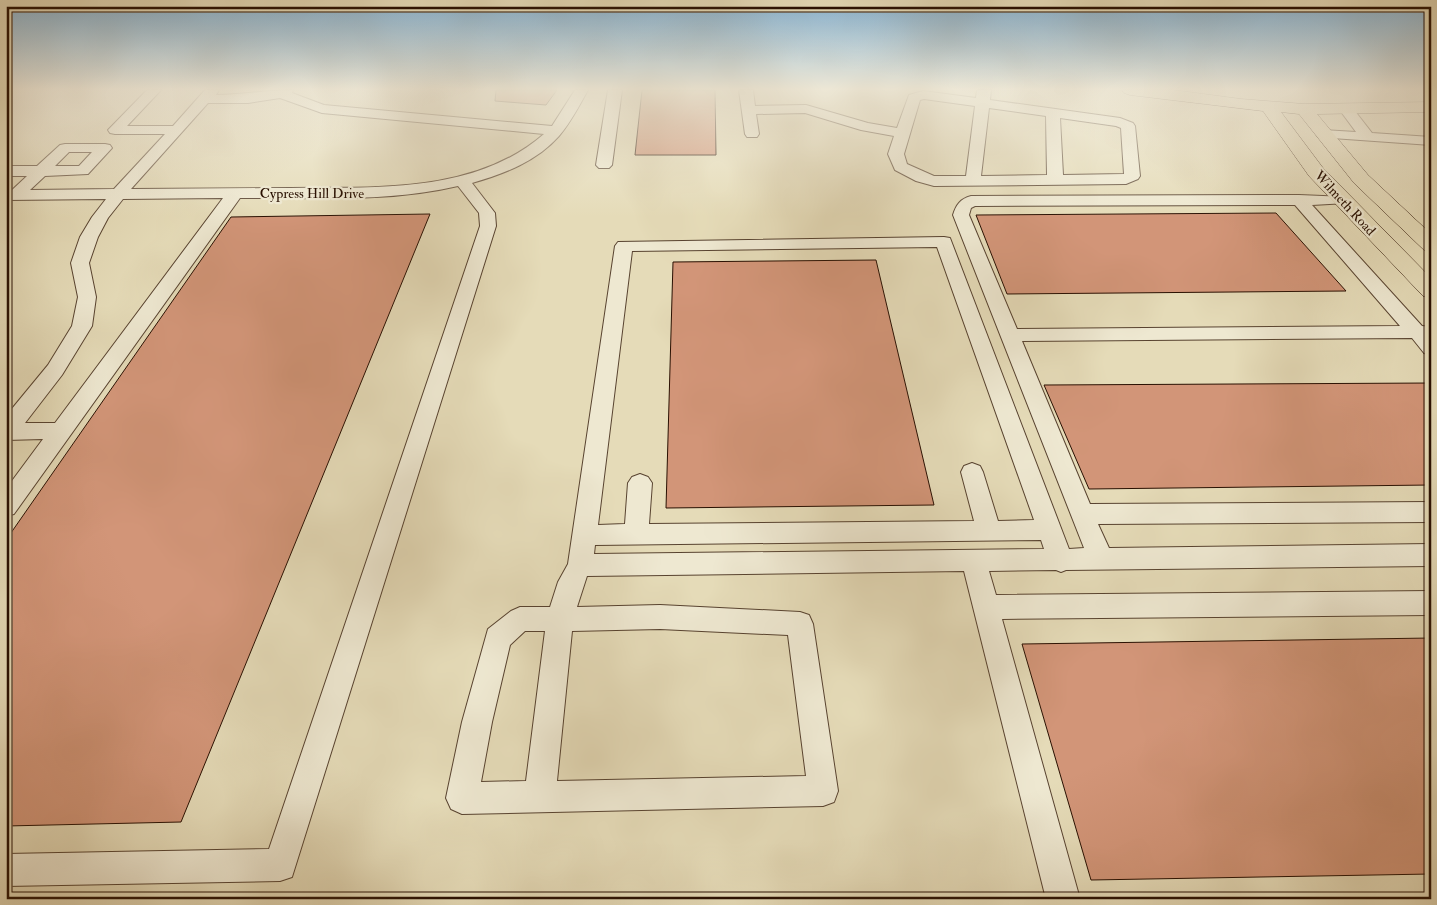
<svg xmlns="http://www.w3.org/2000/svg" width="1437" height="905" font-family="'IM FELL Double Pica',serif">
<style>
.building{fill:#d29578;stroke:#291002}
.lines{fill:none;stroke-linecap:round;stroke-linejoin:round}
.minor-casing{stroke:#584330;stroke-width:2}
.major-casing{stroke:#291002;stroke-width:1}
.minor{fill:#eee8d1;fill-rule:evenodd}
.major{fill:#e5dbb8;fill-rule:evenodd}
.labels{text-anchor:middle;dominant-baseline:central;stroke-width:4.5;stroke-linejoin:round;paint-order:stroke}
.far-street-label{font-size:14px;fill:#291002;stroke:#eee8d1}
</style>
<rect width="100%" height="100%" fill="#e5dbb8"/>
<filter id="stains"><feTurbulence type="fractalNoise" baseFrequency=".004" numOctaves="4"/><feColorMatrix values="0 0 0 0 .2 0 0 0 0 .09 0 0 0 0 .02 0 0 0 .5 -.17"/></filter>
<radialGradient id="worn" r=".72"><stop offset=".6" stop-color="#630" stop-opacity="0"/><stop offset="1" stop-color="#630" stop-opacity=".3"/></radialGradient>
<path class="building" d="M496 90H557L546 105 495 101Z
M642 90H715L716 155H635Z
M1276 213 1346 291 1007 294 976 215Z
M430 214 181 822 6 826V540L231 217Z
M876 260 934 505 666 508 673 262Z
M1431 383V485L1089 489 1044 385Z
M1431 638V874L1091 880 1022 644Z"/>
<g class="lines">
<g class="minor-casing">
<path id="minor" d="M147 90H161L127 126H173L205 90H219L216 95C242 95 267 90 293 90L292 93 324 105 552 126 575 90H588C579 106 571 122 559 136 537 161 504 174 472 183L495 213 496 226 292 877 280 881 6 886V854L269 849 480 226 479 213 458 186C387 203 312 197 240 198L14 514 6 516V489L43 439 6 440V416L48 365 72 326 78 297 71 263 80 237 92 217 106 199 6 200V190H12L27 176H6V166H37L60 145 65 144H105L110 145 112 148 88 174 45 176 30 190 114 189 165 134H115L110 133 108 130ZM280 98 322 113 544 134C475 194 377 187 291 188 237 188 184 189 131 189L208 103H248ZM69 152H92L79 166H55ZM223 198 55 423H25L62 375 92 326 96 297 89 263 98 237 108 218 123 199Z
M608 90H622L612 165 609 168H599L596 165Z
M739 90H753L755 106 806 105 868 123 897 128 909 95 923 91 976 98 977 90H991L990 100 1120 118 1133 123 1135 126 1140 176 1138 179 1126 184 934 186 916 181 895 170 888 154 894 136 861 130 805 113 756 114 759 134 757 137H747L745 134ZM924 99 975 106 966 176H934L907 164 904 154 920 100ZM989 108 1046 116 1047 175 981 176ZM1060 118 1116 126 1121 128 1124 174 1063 175Z
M1346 105 1351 106 1372 133 1431 137V145L1318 137 1316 134 1318 131 1323 130 1356 132 1339 109Z
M1299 195 1347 197 1349 200 1347 203 1312 205 1422 326 1431 327V355L1424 353 1412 338 1022 341 1090 504 1431 502V522L1098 524 1109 548 1431 544V566L1066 570 1061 572 1056 570 989 571 996 595 1431 591V615L1002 619 1080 899H1046L964 571 587 576 577 607 660 605 800 612 809 615 813 624 838 791 834 802 823 806 462 814 451 809 446 798 462 722 488 629 511 611 520 607H550L558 582 568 564 615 246 618 242 944 237 950 238 1069 549 1084 548 953 215C956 205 960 199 971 196ZM1295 205 1400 326 1017 329 969 215 971 208 975 206ZM937 247 1034 520 998 521 983 472 980 466 972 463 964 466 961 472 974 521 649 524 652 483 648 477 640 474 632 477 628 483 625 524 598 525 632 251ZM1041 540 1044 549 594 554 595 545ZM660 629 788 635 806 776 557 781 572 631ZM525 631H545L526 781 481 782 492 722 510 645Z"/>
</g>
<g class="major-casing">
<path id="major" d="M1122 90H1173L1241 99 1304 104 1431 102V112L1317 114 1368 175 1431 234V252L1424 250 1354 183 1299 114 1281 112 1323 168 1431 278V298L1423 296 1309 176 1263 111 1130 95 1124 93Z"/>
</g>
<use href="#minor" class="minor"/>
<use href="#major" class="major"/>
</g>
<linearGradient id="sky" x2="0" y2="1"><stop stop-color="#89b6d6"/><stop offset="0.41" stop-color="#f3efdf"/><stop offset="1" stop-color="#f3efdf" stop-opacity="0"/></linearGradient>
<rect width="1437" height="217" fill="url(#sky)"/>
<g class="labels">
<g class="far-street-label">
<text x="312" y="193">Cypress Hill Drive</text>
<text transform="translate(1345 203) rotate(47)">Wilmeth Road</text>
</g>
</g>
<rect width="1437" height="905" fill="none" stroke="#e5dbb8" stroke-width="25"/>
<rect x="8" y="8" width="1422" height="890" fill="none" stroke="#291002" stroke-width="2.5"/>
<rect x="12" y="12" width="1412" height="880" fill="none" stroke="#291002"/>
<rect width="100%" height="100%" filter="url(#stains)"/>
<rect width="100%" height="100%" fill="url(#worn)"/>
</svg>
